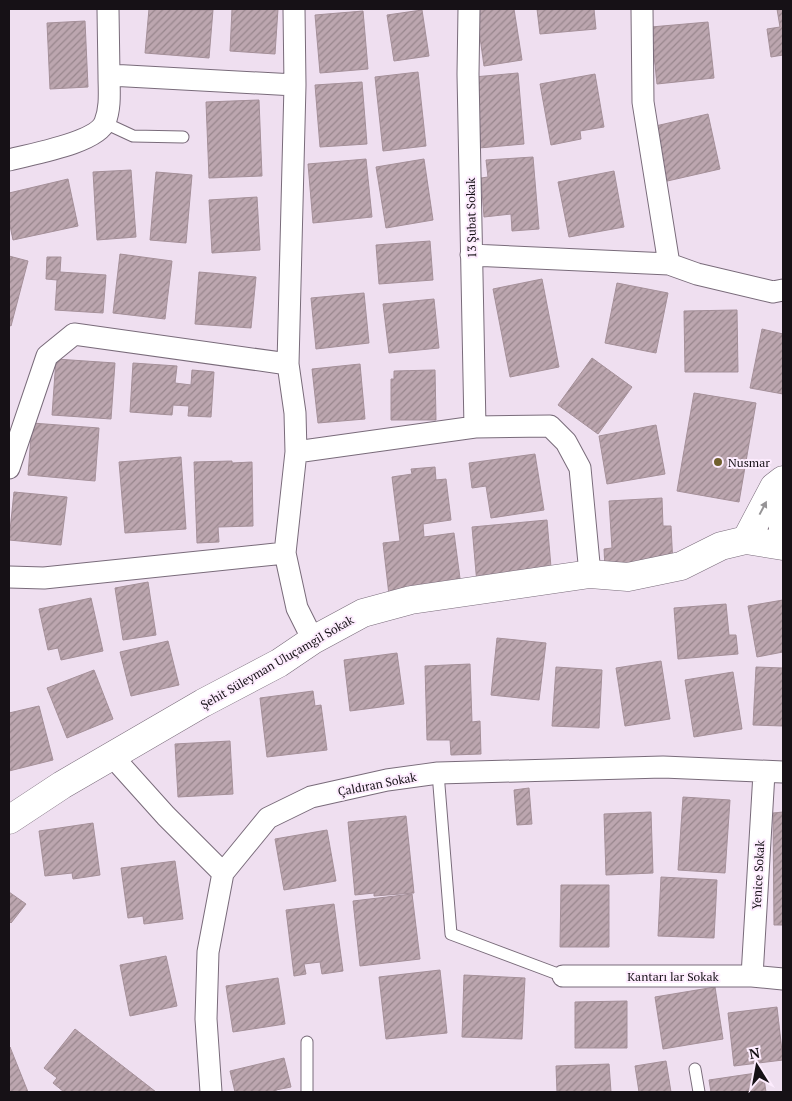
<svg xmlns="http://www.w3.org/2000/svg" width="792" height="1101" font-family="'PT Serif',serif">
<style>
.building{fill:url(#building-hatch);stroke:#a59099}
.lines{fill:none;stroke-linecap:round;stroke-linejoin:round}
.lane-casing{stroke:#796b7a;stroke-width:13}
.street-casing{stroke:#796b7a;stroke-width:23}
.secondary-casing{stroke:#796b7a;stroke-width:29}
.lane{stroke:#fff;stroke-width:11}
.street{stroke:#fff;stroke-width:21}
.secondary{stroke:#fff;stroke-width:28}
.oneway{fill:#969496}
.poi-dot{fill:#70602e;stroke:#fdecfe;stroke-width:2}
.labels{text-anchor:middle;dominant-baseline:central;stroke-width:4;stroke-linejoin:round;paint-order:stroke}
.street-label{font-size:12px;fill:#161116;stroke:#fdecfe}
.poi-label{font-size:12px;fill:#161116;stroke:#fdecfe;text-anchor:start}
</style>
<defs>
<pattern id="building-hatch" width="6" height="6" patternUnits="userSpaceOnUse" patternTransform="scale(1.25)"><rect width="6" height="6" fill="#bca6af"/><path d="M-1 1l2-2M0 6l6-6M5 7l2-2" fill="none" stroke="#98868d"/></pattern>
</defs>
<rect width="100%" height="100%" fill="#efdff0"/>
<path class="building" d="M149 9 213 10 209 58 145 53Z
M232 9H278L275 54 230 51Z
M476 9H514L522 60 484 66Z
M537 9H594L596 29 540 34Z
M777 9H783V55L771 57 767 29 780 27Z
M422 10 429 56 394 61 387 15Z
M363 11 368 69 320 73 315 15Z
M85 21 88 87 50 89 47 23Z
M708 22 714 78 657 84 651 27Z
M418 72 426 146 383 151 375 77Z
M518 73 524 144 479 148 474 77Z
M595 74 604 127 580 131 581 139 551 145 540 84Z
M362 82 367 144 320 147 315 85Z
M259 100 262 176 209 178 206 102Z
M708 114 720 169 663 182 651 127Z
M533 157 539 229 512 231 511 214 484 217 481 178 488 177 486 160Z
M366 159 372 217 313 223 308 164Z
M424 159 433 220 386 228 376 167Z
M131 170 136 237 97 240 93 172Z
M614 171 624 227 569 237 558 182Z
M156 172 192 175 186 243 150 240Z
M68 179 78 226 13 240 9 221V193Z
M257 197 260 250 212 253 209 200Z
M430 241 433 280 379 284 376 245Z
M120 254 172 261 165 319 113 313Z
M9 256 28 261 11 326 9 325Z
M47 257H61L60 272 106 275 103 313 55 310 57 280 46 279Z
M199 272 256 277 251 328 195 324Z
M542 279 559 367 510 377 493 289Z
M617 283 668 293 656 353 605 343Z
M364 293 369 343 316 349 311 298Z
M434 299 439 348 389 353 383 304Z
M737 310 738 372H685L684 311Z
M762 329 783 334V394L750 388Z
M592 358 632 387 598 434 558 405Z
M56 359 115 363 111 419 52 415Z
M133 363 177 366 175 383 191 385 192 370 214 372 211 417 188 416 189 406 173 405 172 415 130 412Z
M360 364 365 419 318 423 312 369Z
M435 370 436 420H391V379H394V371Z
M694 393 756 403 739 502 677 491Z
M32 423 99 428 95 481 28 475Z
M656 425 665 474 607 484 599 436Z
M535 454 544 510 491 518 486 486 472 488 469 463Z
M181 457 186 529 125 533 119 462Z
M232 461V463L252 462 253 526 218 527 219 542 197 543 194 462Z
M435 467 436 480 446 479 451 520 423 524 424 537 454 533 461 586 389 595 383 543 400 541 392 477 412 474 411 469Z
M14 492 67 497 61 545 9 540Z
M662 498 663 526H671L673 565 605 568 604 549 612 548 609 501Z
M547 520 552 579 477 584 472 527Z
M148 582 156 635 123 640 115 588Z
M91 598 103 651 61 660 58 648 48 650 39 609Z
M783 600V652L757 657 748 606Z
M726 604 729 635H736L738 654 678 659 674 608Z
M497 638 546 643 539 700 491 695Z
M168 641 179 685 131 696 120 652Z
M397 653 404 704 350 711 344 660Z
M661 661 670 719 625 726 616 668Z
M470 664 472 722 480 721 481 754 451 755 450 740H427L425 666Z
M556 667 602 670 599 728 552 726Z
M756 667 783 668V726L753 725Z
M94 670 113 719 67 738 47 688Z
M733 672 742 729 694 737 685 680Z
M313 691 315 706 321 705 327 750 267 757 260 698Z
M39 706 53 760 9 771V713Z
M230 741 233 794 178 797 175 744Z
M529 788 532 824 517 825 514 790Z
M683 797 730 800 725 873 678 870Z
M651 812 653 873 606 875 604 814Z
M783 812V925H774L773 813Z
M406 816 414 893 374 896V893L355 895 348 822Z
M93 823 100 875 73 879 72 873 45 876 39 831Z
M327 830 336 881 284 890 275 839Z
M175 861 183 919 144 924 143 916 128 918 121 868Z
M661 877 717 880 714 938 658 936Z
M561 885H609V947H560Z
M9 892 26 904 11 923 9 921Z
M412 894 420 959 360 966 353 901Z
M334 904 343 971 322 974 320 962 304 964 306 974 294 976 286 910Z
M166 956 177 1006 130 1016 120 965Z
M440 970 447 1033 386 1039 379 977Z
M464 975 525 978 522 1039 462 1037Z
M278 978 285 1024 233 1032 226 986Z
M715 987 723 1039 663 1049 655 997Z
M627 1001V1048H575V1002Z
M777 1007 783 1060 734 1066 728 1013Z
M75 1029 156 1092H64L53 1083 57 1078 44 1068Z
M10 1047 28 1092H9Z
M284 1058 291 1087 276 1090V1092H235L230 1071Z
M666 1061 671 1092H639L635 1066Z
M609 1064 611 1092H557L556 1066Z
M763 1072 766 1092H711L709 1080Z"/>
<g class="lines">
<g class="lane-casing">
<path id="lane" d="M105 123 133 136 183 137
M438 773 451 934 563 976
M307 1042V1092
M695 1069 699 1092"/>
</g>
<g class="street-casing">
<path id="street" d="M108 9 109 75 295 85
M294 9 295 85 288 364 295 413 296 452 285 553 297 608 313 640
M469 9 468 74 475 427
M642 9 643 102 669 264
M9 160C31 154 97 143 105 122 111 107 109 90 109 75
M471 255 669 264 697 274 773 292 783 290
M296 452 475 427 550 426 566 442 580 468 590 574
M9 468 47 356 74 334 288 364
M9 577 44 578 285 553
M113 757 166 816 223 873
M563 976H752L783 979
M752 976 764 773
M211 1092 206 1019 208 952 223 873 268 818 311 797 387 780 438 773 663 767 783 772"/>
</g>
<g class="secondary-casing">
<path id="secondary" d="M746 540 774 487 783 480
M783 546V510
M9 820 62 785 203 703 279 663 313 640 363 613 411 600 590 574 628 577 681 566 721 546 746 540 783 546"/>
</g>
<use href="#lane" class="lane"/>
<use href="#street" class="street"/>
<use href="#secondary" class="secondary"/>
</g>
<defs><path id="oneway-solid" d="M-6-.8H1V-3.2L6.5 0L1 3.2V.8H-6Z" transform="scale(1.25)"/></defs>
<use class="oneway" href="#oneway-solid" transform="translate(763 508) rotate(-62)"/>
<circle class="poi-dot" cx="718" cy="462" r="5"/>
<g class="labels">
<g class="street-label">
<text transform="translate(471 218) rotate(-91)">13 Şubat Sokak</text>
<text transform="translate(277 662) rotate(-30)">Şehit Süleyman Uluçamgil Sokak</text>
<text transform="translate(377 784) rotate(-11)">Çaldıran Sokak</text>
<text transform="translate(758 875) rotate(-87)">Yenice Sokak</text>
<text x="673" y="976">Kantarı lar Sokak</text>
</g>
<g class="poi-label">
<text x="728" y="462">Nusmar</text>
</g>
</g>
<rect width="792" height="1101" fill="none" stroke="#161116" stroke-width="20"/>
<g transform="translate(757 1066) rotate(349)" stroke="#fdecfe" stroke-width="4" paint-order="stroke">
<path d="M0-4L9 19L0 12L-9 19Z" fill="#161116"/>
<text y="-8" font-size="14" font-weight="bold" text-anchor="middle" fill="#161116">N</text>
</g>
</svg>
